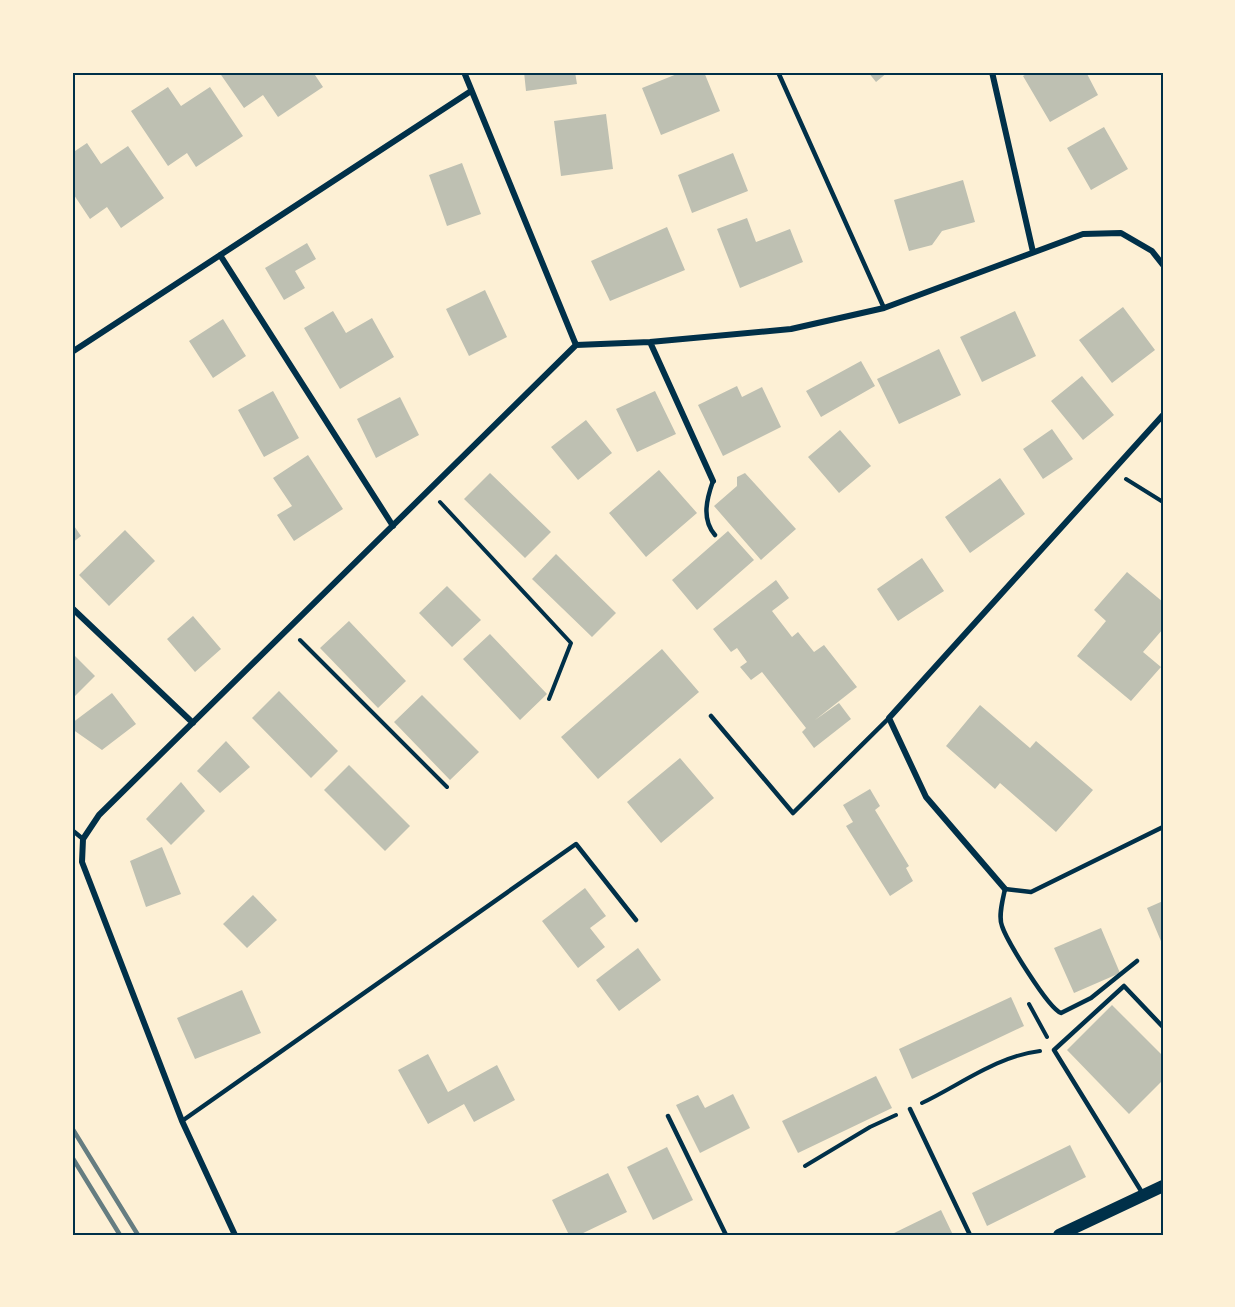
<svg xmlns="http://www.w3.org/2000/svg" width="1235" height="1307" font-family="Figtree,sans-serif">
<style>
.building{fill:#bec0b2}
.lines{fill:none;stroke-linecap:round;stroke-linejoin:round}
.path{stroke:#003049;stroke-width:4}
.service{stroke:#003049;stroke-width:4.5}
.minor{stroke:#003049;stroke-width:6}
.secondary{stroke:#003049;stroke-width:12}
.rail{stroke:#657d81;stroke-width:4.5}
.neatline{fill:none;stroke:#003049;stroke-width:2}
</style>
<rect width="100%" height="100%" fill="#fdf0d5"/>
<path class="building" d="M219 72H313L323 87 278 117 263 95 244 108Z
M524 72H575L577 84 526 91Z
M682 72H704L720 111 661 135 642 88Z
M868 72H888L876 82Z
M1030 72H1086L1098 95 1050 122 1023 76Z
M168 87 181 106 210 87 243 136 196 167 187 153 168 166 131 111Z
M606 114 613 169 561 176 554 121Z
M1104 127 1128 169 1091 190 1067 148Z
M87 143 101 164 128 146 164 198 121 228 107 207 90 219 72 192V153Z
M733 153 748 191 692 213 678 175Z
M462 163 481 214 447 226 429 175Z
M963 180 975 222 942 231 932 245 909 251 894 200Z
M747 218 756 242 790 229 803 262 740 288 717 229Z
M667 227 685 270 610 301 591 261Z
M307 243 316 259 295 271 305 288 284 300 265 268Z
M485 290 507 337 469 356 446 309Z
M1123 307 1155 350 1112 383 1079 340Z
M333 311 346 333 372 318 394 357 340 389 304 328Z
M1015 311 1036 356 982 382 960 337Z
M223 319 246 356 213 378 189 341Z
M939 349 961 395 899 424 877 379Z
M861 361 875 386 821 417 806 391Z
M1082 376 1114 415 1083 440 1051 401Z
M737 386 742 397 762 387 781 427 723 456 698 405Z
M273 391 299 438 264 457 238 410Z
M655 391 676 434 637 452 616 409Z
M400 397 419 435 376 458 357 419Z
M586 420 612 453 578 480 551 447Z
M1052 429 1073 459 1043 479 1023 449Z
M840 430 871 466 839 493 808 457Z
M308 455 343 509 294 541 277 515 292 506 273 478Z
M659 470 697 513 646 557 609 513Z
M490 473 551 532 525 558 464 499Z
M745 473 796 529 761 560 714 506 737 486V477Z
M1000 478 1025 514 970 553 945 517Z
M72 523 81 536 72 543Z
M125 530 155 561 109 606 79 575Z
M728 531 754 560 697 610 672 580Z
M556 554 616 613 592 637 532 579Z
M922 558 944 591 898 621 877 589Z
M1127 572 1163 602V629L1143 652 1161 667 1131 701 1077 656 1106 621 1094 610Z
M776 580 789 598 772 611 792 637 798 632 814 652 824 645 857 687 815 720 839 703 851 719 814 748 802 732 806 728 762 672 751 680 740 667 747 662 737 648 731 652 713 629Z
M447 586 481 620 452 647 419 613Z
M193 616 221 649 195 672 167 639Z
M349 621 406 681 378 708 320 648Z
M490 634 547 694 520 720 463 659Z
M662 649 699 692 598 779 561 737Z
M72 653 95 676 72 699Z
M279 691 338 751 311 778 252 718Z
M112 693 136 724 102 750 72 729V723Z
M422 695 479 752 450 780 394 722Z
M980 705 1030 748 1036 741 1093 790 1056 832 1000 783 995 789 946 746Z
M226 741 250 767 220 793 197 771Z
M680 758 714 798 661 843 627 802Z
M349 765 410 826 385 851 324 790Z
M181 782 205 811 171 845 146 819Z
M870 789 880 806 875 810 909 866 906 868 913 881 890 896 846 826 853 822 843 805Z
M162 847 181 894 146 907 130 861Z
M585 888 606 916 590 928 605 947 578 968 542 921Z
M253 895 277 920 247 948 223 924Z
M1163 901V946L1147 908Z
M1101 928 1120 973 1074 993 1054 948Z
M638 948 661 980 619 1011 596 980Z
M242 990 261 1033 195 1059 177 1018Z
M1011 997 1024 1026 912 1079 899 1049Z
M1112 1005 1163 1056V1080L1129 1114 1067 1050Z
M428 1054 448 1092 497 1065 515 1100 474 1122 464 1104 428 1124 398 1070Z
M876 1076 892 1108 798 1153 782 1121Z
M733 1094 750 1128 700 1153 676 1105 698 1095 705 1108Z
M1070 1145 1086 1177 987 1226 972 1193Z
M667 1147 693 1200 653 1220 627 1167Z
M608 1173 627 1212 579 1235H569L552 1200Z
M941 1210 953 1235H890Z"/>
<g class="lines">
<path class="path" d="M1126 479 1163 502
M440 502 571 643 549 699
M300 640 447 787
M1029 1004 1047 1037
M922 1103C960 1085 997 1056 1040 1051
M805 1166 870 1127 896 1115"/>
<path class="service" d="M778 72 884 308
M713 481C707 498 701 519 715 535
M711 716 793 813 889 718
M72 830 83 839
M1137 961 1091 998 1061 1013C1048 1008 1007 941 1002 926 998 916 1003 899 1005 889L1031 892 1163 827
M910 1109 970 1235
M668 1116 726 1235
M182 1121 576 844 636 920
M1143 1194 1054 1050 1124 986 1162 1026"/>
<path class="minor" d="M464 72 576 345
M992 72 1033 252
M220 255 393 526
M650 342 713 481
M72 352 471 91
M72 608 193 723
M1005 889 926 797 889 718 1163 415
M235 1235 182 1121 82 862 83 839 99 815 576 345 650 342 791 329 884 308 1083 234 1121 233 1152 251 1163 265"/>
<path class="secondary" d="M1059 1235 1163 1186"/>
<path class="rail" d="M72 1128 138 1235
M72 1157 120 1235"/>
</g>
<rect width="1235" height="1307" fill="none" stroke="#fdf0d5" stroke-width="147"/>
<rect x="74" y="74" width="1088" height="1160" class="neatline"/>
</svg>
